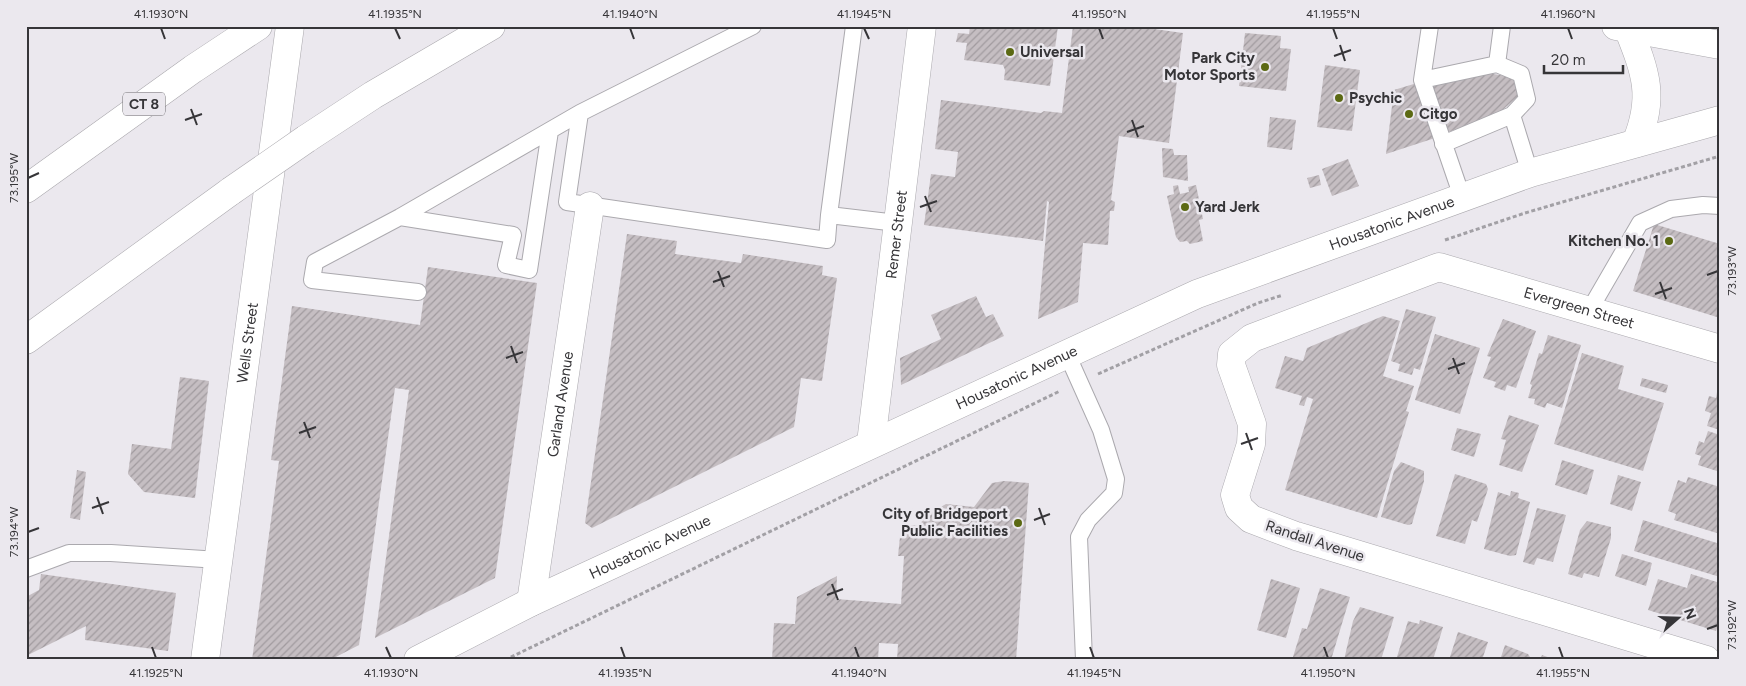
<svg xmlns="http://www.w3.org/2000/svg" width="1746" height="686" font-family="Figtree,sans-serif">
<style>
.building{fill:url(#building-hatch)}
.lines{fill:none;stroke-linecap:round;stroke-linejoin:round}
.service-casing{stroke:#aba9ae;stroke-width:18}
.minor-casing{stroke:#aba9ae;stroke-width:29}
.secondary-casing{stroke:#aba9ae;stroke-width:29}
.primary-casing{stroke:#aba9ae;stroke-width:29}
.motorway-casing{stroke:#aba9ae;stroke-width:29}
.path{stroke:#a2a0a5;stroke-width:3;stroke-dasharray:4 2.5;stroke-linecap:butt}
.service{stroke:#fff;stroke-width:16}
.minor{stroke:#fff;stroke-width:28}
.secondary{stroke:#fff;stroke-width:28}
.primary{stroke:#fff;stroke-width:28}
.motorway{stroke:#fff;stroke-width:28}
.motorway-bridge-casing{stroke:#aba9ae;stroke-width:29;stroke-linecap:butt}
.motorway-bridge{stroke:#fff;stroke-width:28}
.ticks{fill:none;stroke:#363538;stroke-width:2}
.poi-dot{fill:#5b6913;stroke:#ebe8ee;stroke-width:2}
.labels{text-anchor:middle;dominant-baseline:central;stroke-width:5;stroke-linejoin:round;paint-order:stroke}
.shield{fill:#ebe8ee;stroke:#6c6b6f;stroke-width:1}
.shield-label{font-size:14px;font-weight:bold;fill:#363538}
.poi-label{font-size:15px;font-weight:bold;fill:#363538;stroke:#ebe8ee;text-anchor:start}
.street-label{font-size:15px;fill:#363538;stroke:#ebe8ee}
.neatline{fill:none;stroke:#363538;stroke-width:2}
.ticks-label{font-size:12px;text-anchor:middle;fill:#363538}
</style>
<defs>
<pattern id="building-hatch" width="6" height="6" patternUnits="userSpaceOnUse" patternTransform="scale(1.25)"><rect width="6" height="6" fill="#c5bec2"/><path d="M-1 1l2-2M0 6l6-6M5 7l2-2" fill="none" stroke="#a19b9f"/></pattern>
</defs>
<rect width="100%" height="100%" fill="#ebe8ee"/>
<path class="building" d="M970 26H1058L1050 86 1004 80 1005 70 1003 65 964 60 967 43 956 42 958 33 969 34Z
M1073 26H1132L1183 33 1169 143 1119 136 1111 200 1115 202 1114 211H1110L1108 245 1083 243 1078 302 1038 319 1049 202 1047 201 1043 241 924 225 931 174 955 177 958 152 935 149 941 100 1041 113 1044 111 1062 113Z
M1245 33 1281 36 1280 48 1291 49 1286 91 1239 86Z
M1325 65 1360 70 1352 131 1317 127Z
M1480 72 1513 77 1519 95 1495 117 1445 133 1431 87Z
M1417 83 1435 138 1386 154 1394 90Z
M1270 117 1296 120 1292 150 1267 147Z
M1162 148 1173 149 1174 155H1187L1188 181 1163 177Z
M1348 159 1359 186 1332 196 1322 169Z
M1319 175 1321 185 1310 188 1307 178Z
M1178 185 1180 194 1189 192 1188 187 1196 185 1203 219 1199 220 1203 241 1190 244 1187 241 1180 242 1176 237 1167 196 1174 194 1173 186Z
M1654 224 1720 244V318L1633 291Z
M627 234 677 241 675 254 741 263 743 254 823 266 822 275 837 278 822 381 801 378 794 427 592 528 585 523Z
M428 267 537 283 495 578 375 638 409 390 395 388 359 645 330 660H252L279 461 271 460 292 306 420 325Z
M976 296 986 317 993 314 1004 336 901 385 900 358 941 339 931 315Z
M1406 309 1436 317 1420 370 1414 368 1412 375 1398 371 1400 364 1391 361Z
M1383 316 1400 321 1383 376 1414 386 1406 411 1409 412 1377 518 1285 490 1313 399 1307 397 1304 406 1299 405 1302 396 1275 388 1285 356 1303 361 1307 348Z
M1503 319 1536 331 1516 388 1507 385 1505 391 1494 387 1496 382 1483 378 1491 357 1487 356Z
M1435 334 1480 348 1460 414 1415 400Z
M1548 335 1581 345 1562 408 1547 403 1545 408 1534 404 1535 399 1528 398 1532 385 1530 384 1539 353 1542 354Z
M1582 353 1624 366 1618 389 1664 403 1643 471 1554 444Z
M180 377 209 381 195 498 144 492 128 474 132 444 171 449Z
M1642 378 1668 385 1666 393 1640 386Z
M1717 392 1720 393V430L1707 426 1711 413 1705 411 1709 396 1716 398Z
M1509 415 1539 425 1522 472 1499 465 1506 440 1501 439Z
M1457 428 1481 434 1474 457 1451 450Z
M1708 431 1720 435V472L1698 465 1701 456 1695 454 1699 441 1704 443Z
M1562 460 1594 470 1587 495 1555 485Z
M1401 462 1424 471V481L1412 524 1408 525 1381 517 1394 471Z
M77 470 86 472 80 520 70 518Z
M1455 474 1486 484 1488 489 1477 522 1472 520 1465 544 1436 536Z
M1618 475 1641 482 1632 511 1610 504Z
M1688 477 1720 487V534L1674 520 1676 514 1668 511 1678 480 1686 483Z
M1004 481 1029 483 1016 660H897L898 644 879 643 878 660H772L774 623 795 624 797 597 837 576 836 599 901 604 904 556H898L900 537H906L907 525 921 526 922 518 946 504 974 507 992 483Z
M1511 491 1519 493 1518 498 1530 502 1516 555 1510 556 1484 549 1498 492 1510 496Z
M1537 508 1566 515 1553 562 1537 558 1534 565 1523 562Z
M1643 520 1720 544V577L1634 551Z
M1587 521 1611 527V538L1599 577 1584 573 1582 578 1568 574 1580 530Z
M1622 554 1652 563 1646 586 1615 576Z
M41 574 176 593 168 651 85 640 86 626 26 656V597L39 590Z
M1691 574 1720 583V619L1716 631 1648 610 1658 579 1687 588Z
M1271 579 1300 588 1286 638 1257 630Z
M1320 588 1350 597 1331 660H1292L1302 628 1307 629Z
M1360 607 1394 617 1381 660H1344L1353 621Z
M1420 620 1443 627 1433 660H1396L1408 621 1419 624Z
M1458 632 1488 642 1482 660H1449Z
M1505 645 1528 654 1532 660H1500Z
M1542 655 1553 659V660H1540Z"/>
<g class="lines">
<g class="service-casing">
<path id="service" d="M753 26 580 113 567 202 827 240 829 215 897 223
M1430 26 1422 80 1462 197
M1502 26 1497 64 1521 74 1527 99 1512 115 1530 173
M1422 80 1497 64
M1443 144 1512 115
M829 215 854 26
M400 217 513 235 506 265 529 270 550 131
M418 292 312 280 315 262 400 217 580 113
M1589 311 1640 223 1671 209 1703 205 1720 206
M1067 354 1101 430 1116 479 1114 493 1088 520 1079 537 1084 660
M26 569 69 553H111L219 560"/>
</g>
<g class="minor-casing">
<g id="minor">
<path id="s1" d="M871 443 922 26"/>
<path id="s2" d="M531 602 590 206"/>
<path id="s3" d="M205 660 290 26"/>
<path id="s4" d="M1706 660 1296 536 1251 519 1239 508 1235 495 1251 444 1252 424 1231 365 1232 354 1252 338 1439 267 1720 349"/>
</g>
</g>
<g class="secondary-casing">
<g id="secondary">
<path d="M1628 28C1646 73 1655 97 1636 143"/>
<path id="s5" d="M418 660 531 602 1197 294 1530 173 1720 120"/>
</g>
</g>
<g class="primary-casing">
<path id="primary" d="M1616 26 1720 45"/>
</g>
<g class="motorway-casing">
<path id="motorway" d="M306 139 373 95 491 26
M26 189 193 69 258 26
M26 340 231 191"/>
</g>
<path class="path" d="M1445 240 1525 213 1720 156
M1098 374 1258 303 1283 295
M505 660 1060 391"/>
<use href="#service" class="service"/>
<use href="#minor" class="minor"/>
<use href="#secondary" class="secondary"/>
<use href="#primary" class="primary"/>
<use href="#motorway" class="motorway"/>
<g class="motorway-bridge-casing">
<path id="motorway-bridge" d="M231 191 306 139"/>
</g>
<use href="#motorway-bridge" class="motorway-bridge"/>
</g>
<path class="ticks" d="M161 28 165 39M395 28 400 39M630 28 634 39M864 28 869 39M1099 28 1103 39M1333 28 1337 39M1568 28 1572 39M1340 45 1345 61M1334 56 1351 50M191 109 197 125M185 120 202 114M1132 120 1138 137M1127 132 1144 126M28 178 39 173M925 196 931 212M920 207 937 201M718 271 724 287M1707 275 1718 271M713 282 730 276M1660 282 1666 299M1655 294 1672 288M511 346 517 363M506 358 523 352M1453 358 1459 374M1448 369 1465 363M304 422 310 438M299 433 316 427M1246 433 1252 450M1241 444 1258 438M97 497 103 514M92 508 109 502M1039 508 1045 525M1034 520 1050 514M28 532 39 528M832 584 838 600M827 595 843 589M1707 629 1718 625M152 647 156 658M386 647 391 658M621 647 625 658M855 647 859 658M1090 647 1094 658M1324 647 1328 658M1559 647 1563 658"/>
<g class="poi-dot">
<circle cx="1010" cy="52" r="5"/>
<circle cx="1265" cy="67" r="5"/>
<circle cx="1339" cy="98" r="5"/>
<circle cx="1409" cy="114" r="5"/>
<circle cx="1185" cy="207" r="5"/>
<circle cx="1669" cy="241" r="5"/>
<circle cx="1018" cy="523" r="5"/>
</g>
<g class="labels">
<rect class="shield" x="123" y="92.5" width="42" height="23" rx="4"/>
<g class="shield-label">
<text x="144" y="104">CT 8</text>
</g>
<g class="poi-label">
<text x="1020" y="52">Universal</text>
<text x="1255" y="58" text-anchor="end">Park City<tspan x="1255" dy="17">Motor Sports</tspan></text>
<text x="1349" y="98">Psychic</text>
<text x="1419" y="114">Citgo</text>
<text x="1195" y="207">Yard Jerk</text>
<text x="1659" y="241" text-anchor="end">Kitchen No. 1</text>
<text x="1008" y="514" text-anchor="end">City of Bridgeport<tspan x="1008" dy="17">Public Facilities</tspan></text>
</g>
<g class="street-label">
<text stroke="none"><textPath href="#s5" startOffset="1068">Housatonic Avenue</textPath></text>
<text stroke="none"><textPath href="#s1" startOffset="210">Remer Street</textPath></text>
<text stroke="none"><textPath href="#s4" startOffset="1025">Evergreen Street</textPath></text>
<text stroke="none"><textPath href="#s3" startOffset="320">Wells Street</textPath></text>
<text stroke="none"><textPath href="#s5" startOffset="662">Housatonic Avenue</textPath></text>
<text stroke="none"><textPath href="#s2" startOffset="200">Garland Avenue</textPath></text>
<text transform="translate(1315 541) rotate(18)">Randall Avenue</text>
<text stroke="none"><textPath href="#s5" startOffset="258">Housatonic Avenue</textPath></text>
</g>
</g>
<rect width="1746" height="686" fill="none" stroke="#ebe8ee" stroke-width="55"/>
<g transform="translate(1678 618) rotate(70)" stroke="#ebe8ee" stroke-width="4" paint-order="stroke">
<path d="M0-4L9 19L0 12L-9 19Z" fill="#363538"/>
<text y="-8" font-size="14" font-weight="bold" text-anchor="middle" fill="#363538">N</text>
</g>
<path d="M1544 65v8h79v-8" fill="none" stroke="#363538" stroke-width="2.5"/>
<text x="1551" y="65" font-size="15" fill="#363538" stroke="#ebe8ee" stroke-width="4" paint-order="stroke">20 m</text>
<rect x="28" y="28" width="1690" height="630" class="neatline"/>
<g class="ticks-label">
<text x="161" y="18">41.1930°N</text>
<text x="395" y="18">41.1935°N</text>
<text x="630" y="18">41.1940°N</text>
<text x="864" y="18">41.1945°N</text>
<text x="1099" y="18">41.1950°N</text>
<text x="1333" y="18">41.1955°N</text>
<text x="1568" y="18">41.1960°N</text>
<text transform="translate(14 178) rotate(-90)" y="4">73.195°W</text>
<text transform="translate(1732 271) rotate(-90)" y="4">73.193°W</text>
<text transform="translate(14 532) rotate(-90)" y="4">73.194°W</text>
<text transform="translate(1732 625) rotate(-90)" y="4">73.192°W</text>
<text x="156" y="677">41.1925°N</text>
<text x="391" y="677">41.1930°N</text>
<text x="625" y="677">41.1935°N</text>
<text x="859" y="677">41.1940°N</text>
<text x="1094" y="677">41.1945°N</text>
<text x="1328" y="677">41.1950°N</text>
<text x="1563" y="677">41.1955°N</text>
</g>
</svg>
